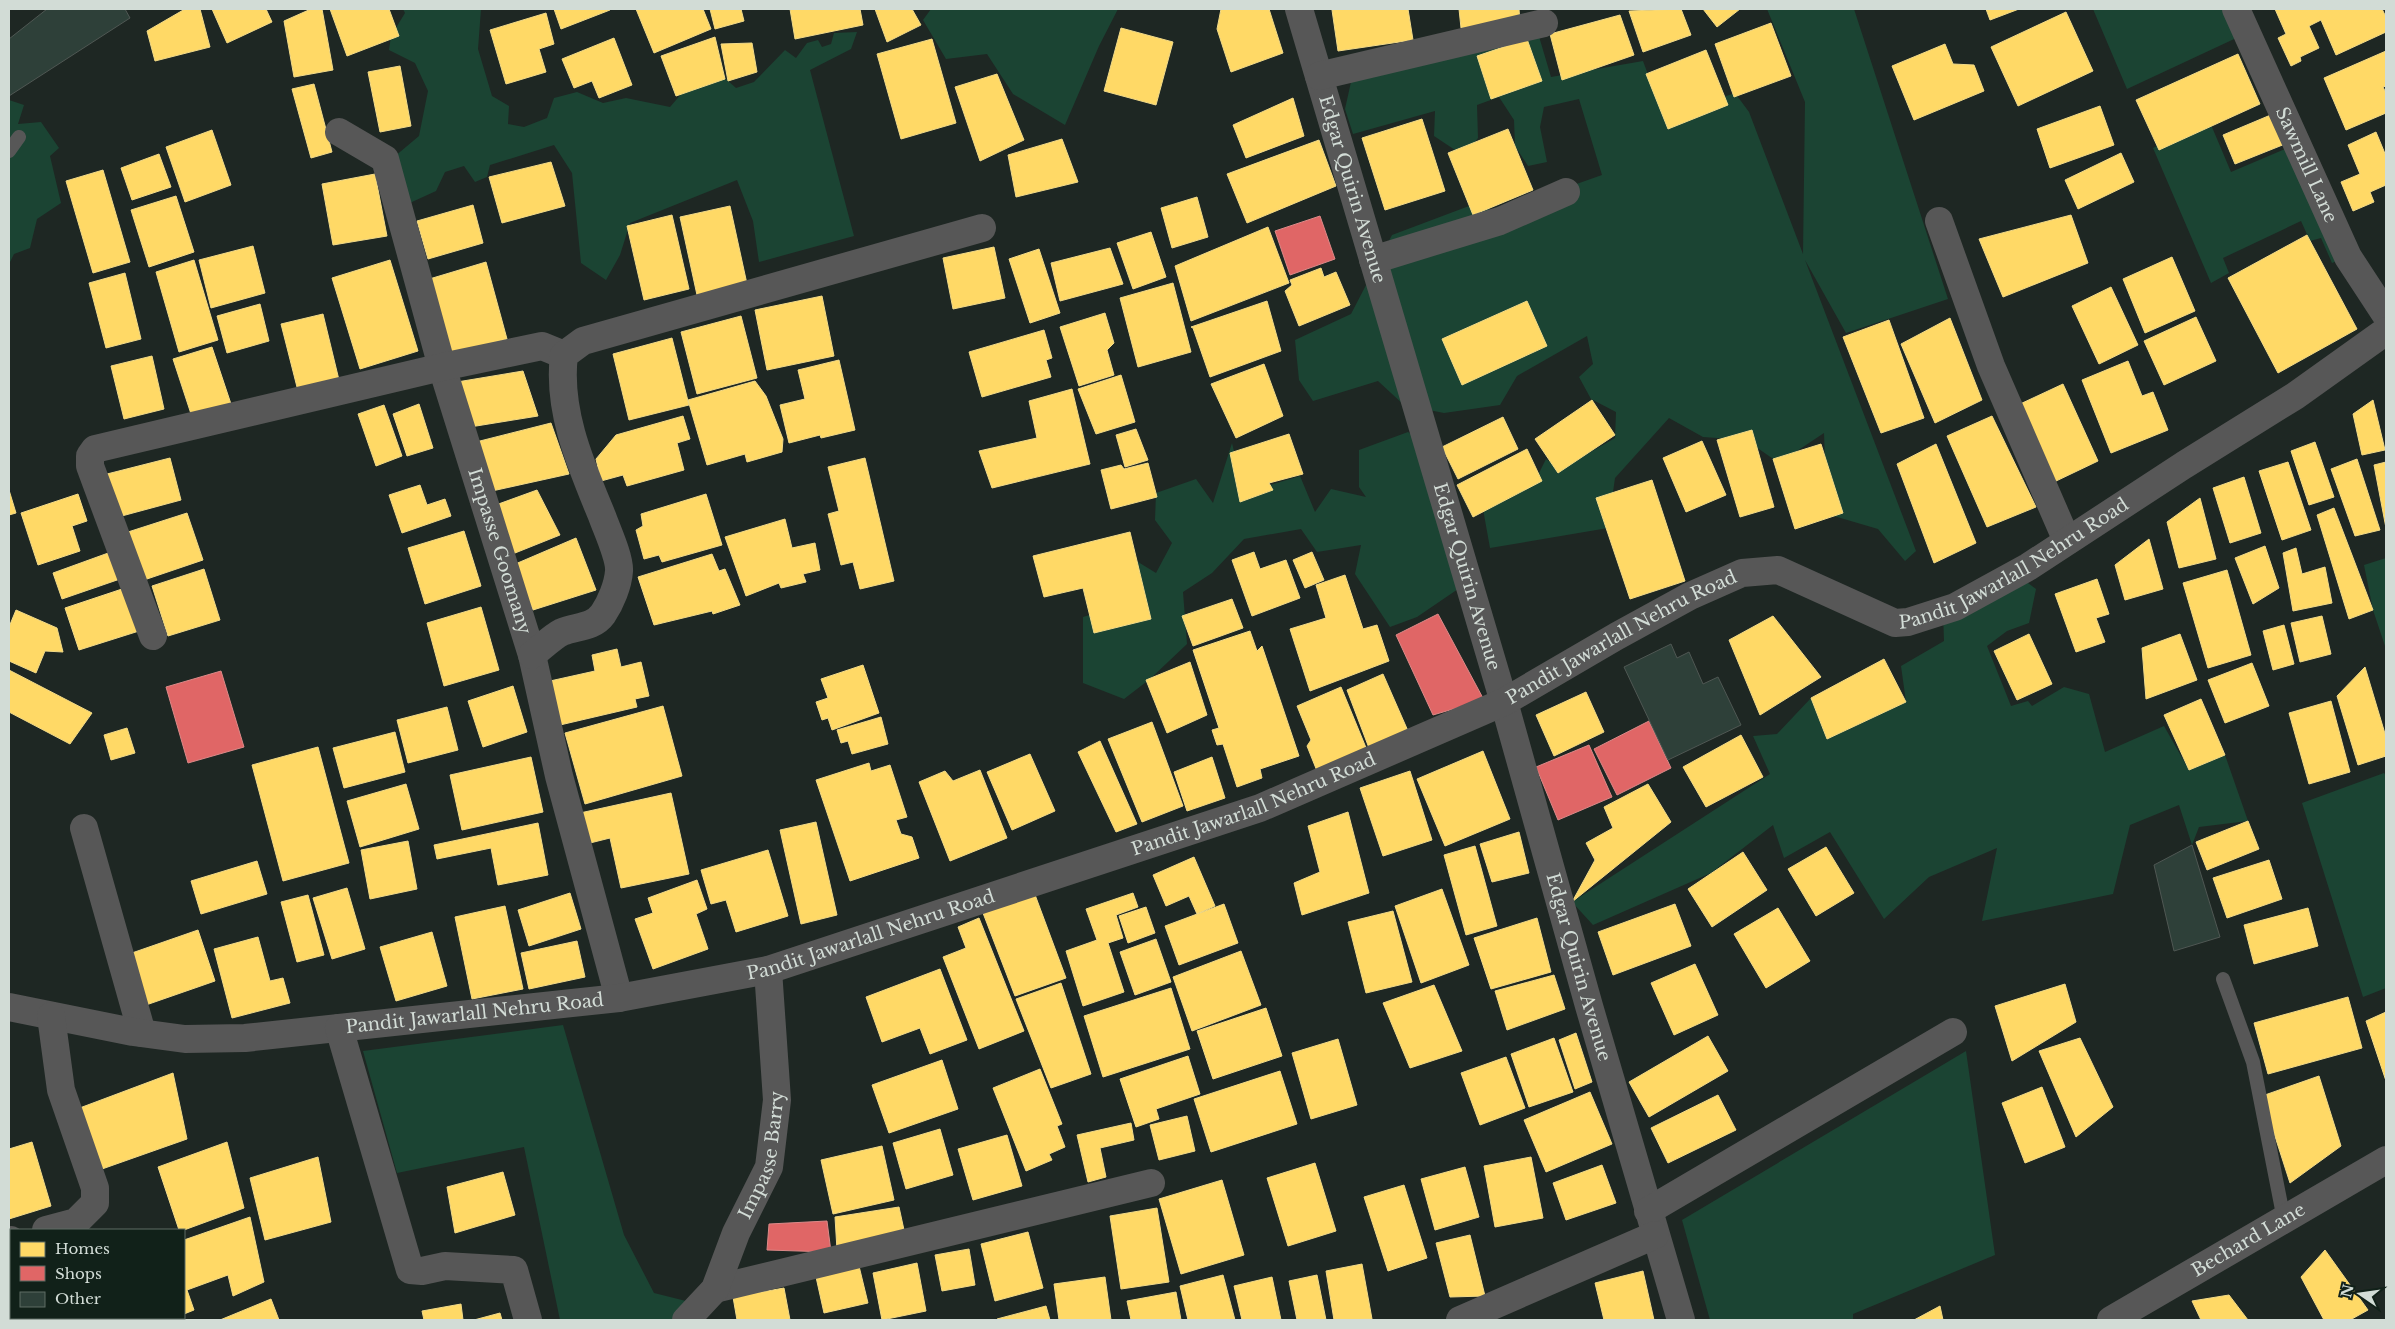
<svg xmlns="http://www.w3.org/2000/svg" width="2395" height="1329" font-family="'Libre Baskerville',serif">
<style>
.green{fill:#1b4433}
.homes{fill:#ffd966;stroke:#f2da88}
.shops{fill:#e06666;stroke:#dc8988}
.building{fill:#2e4039;stroke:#4f5753}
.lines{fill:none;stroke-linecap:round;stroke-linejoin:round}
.lane{stroke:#575757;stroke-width:14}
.street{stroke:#575757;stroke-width:28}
.labels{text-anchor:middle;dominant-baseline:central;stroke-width:5;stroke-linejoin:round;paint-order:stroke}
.street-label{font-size:18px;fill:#d2dcd6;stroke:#112119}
</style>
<rect width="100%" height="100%" fill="#1e2723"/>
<path class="green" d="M403 9H481L478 49 492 96 509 106 508 124 524 127 547 118 554 98 577 92 603 103 626 98 670 107 689 85 719 73 736 88 754 82 785 50 796 58 807 43 818 40 822 47 831 44 834 33 857 32 851 49 810 70 854 236 759 262 753 221 737 180 630 223 620 255 606 280 581 263 572 173 554 145 490 165 487 177 475 182 464 166 445 172 436 191 401 207 394 157 419 136 428 91 415 63 389 50 391 36 405 13Z
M931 9H1118L1099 46 1065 125 1013 94 987 54 946 59 923 20Z
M1767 9H1854L1948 299 1846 333 1805 260 1916 551 1905 561 1878 529 1827 514 1824 433 1779 463 1746 440 1703 437 1669 418 1615 478 1608 528 1490 548 1483 509 1534 483 1546 459 1561 469 1615 438 1616 412 1591 399 1579 377 1593 364 1587 336 1517 376 1500 405 1444 413 1404 405 1378 381 1313 401 1299 380 1295 340 1351 314 1392 235 1485 200 1491 214 1602 175 1579 99 1544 107 1540 127 1547 162 1528 166 1515 146 1514 120 1499 97 1477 105 1478 138 1464 156 1434 136 1435 111 1353 134 1345 109 1351 82 1538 33 1551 77 1643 61 1666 123 1697 106 1735 93 1749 112 1803 254 1805 102Z
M2093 9H2236L2247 33 2127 89Z
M9 100 24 105 18 124 41 122 59 148 50 156 61 203 37 219 30 248 14 254 9 264Z
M2209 120 2231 172 2297 144 2348 257 2332 263 2321 238 2310 241 2301 221 2223 258 2229 273 2211 283 2153 148Z
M1408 432 1436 451 1461 587 1417 617 1390 627 1355 574 1361 545 1317 552 1301 529 1244 539 1212 573 1183 592 1187 644 1150 679 1124 699 1083 683V617L1129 603 1130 557 1156 573 1172 543 1155 520 1156 493 1196 479 1213 503 1232 443 1244 493 1300 476 1315 512 1331 489 1366 497 1359 487V450Z
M2386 558V649L2373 610 2364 565Z
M2008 568 2036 589 2029 623 2007 631 1987 646 2011 706 2028 701 2032 706 2064 687 2089 694 2105 752 2164 726 2189 770 2225 755 2248 821 2199 827 2192 845 2179 805 2130 825 2113 894 1982 921 1997 848 1929 877 1884 919 1830 832 1784 858 1773 825 1711 873 1593 925 1572 902 1770 774 1753 736 1777 734 1811 698 1827 739 1906 702 1901 666 1944 641 1943 612Z
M2384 773 2386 776V988L2363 997 2302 803Z
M563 1025 624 1235 654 1293 702 1305 697 1320H560L524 1147 397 1173 363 1051Z
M1966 1051 1995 1255 1853 1314V1320H1710L1682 1220Z"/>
<path class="homes" d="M185 9H200L210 47 155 61 147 31Z
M212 9H266L272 22 227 43Z
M311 9H322L333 70 294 77 284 21Z
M330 9H389L399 36 347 56Z
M554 9H610V10L561 29Z
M636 9H703L711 29 654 53Z
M710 9H741L744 21 715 29Z
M790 9H860L863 25 795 39Z
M875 9H912L921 25 887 42Z
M1221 9H1269L1283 53 1231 72 1217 29Z
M1339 9H1408L1413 40 1338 51 1332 10Z
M1459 9H1519L1520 23 1461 28Z
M1681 9 1691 35 1643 52 1629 11Z
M1703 9H1740L1717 27Z
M1986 9H2019L1990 20Z
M2275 9H2382L2386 17V32L2336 55 2321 20 2309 26 2319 48 2300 57 2301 61 2291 66 2278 38 2286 34Z
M2066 12 2093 71 2018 106 1991 47Z
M546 13 554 44 539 49 546 72 506 84 490 30Z
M1620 15 1634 55 1562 80 1550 34Z
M1771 23 1791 76 1734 97 1715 44Z
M1121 28 1173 42 1156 105 1104 91Z
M715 37 725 79 676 96 661 56Z
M614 38 632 85 599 98 592 81 574 88 562 59Z
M932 39 956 123 901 139 877 54Z
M1527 39 1542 81 1491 99 1477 56Z
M752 43 757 72 728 81 721 44Z
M1945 44 1953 64 1974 65 1984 91 1914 120 1892 66Z
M1706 50 1728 105 1668 129 1646 74Z
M2386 51V86L2383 87 2386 93V113L2346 130 2324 78Z
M2238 54 2260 104 2159 150 2136 100Z
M400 66 411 126 380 132 368 72Z
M997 74 1024 140 980 161 955 87Z
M314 84 332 152 311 158 292 89Z
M1293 98 1304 136 1246 158 1233 125Z
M2100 106 2114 145 2050 168 2037 129Z
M2273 114 2285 144 2235 164 2223 135Z
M1422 119 1445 191 1385 210 1362 138Z
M1508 129 1533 190 1473 215 1448 153Z
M212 130 231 185 185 202 166 147Z
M2376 132 2386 156V185L2370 192 2374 202 2353 211 2341 182 2360 174 2348 145Z
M1062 139 1078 182 1016 197 1008 155Z
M1319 140 1336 186 1247 223 1227 174Z
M2121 153 2134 182 2078 209 2065 180Z
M159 154 171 187 132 200 121 168Z
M551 162 565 206 502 223 489 177Z
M103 170 130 262 93 273 66 181Z
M375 174 387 236 333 245 322 184Z
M176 196 194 252 149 267 131 210Z
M1197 197 1208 237 1172 248 1161 208Z
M473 205 483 243 428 259 417 221Z
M730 206 747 284 697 295 680 217Z
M672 215 689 289 644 300 627 226Z
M2071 215 2088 263 2003 297 1979 239Z
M1268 227 1289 283 1191 321 1175 266Z
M1151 232 1166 277 1133 289 1117 243Z
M2307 235 2357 329 2278 373 2228 278Z
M253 246 265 293 211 308 199 260Z
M994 247 1005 298 953 309 943 258Z
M1110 248 1123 284 1060 301 1051 263Z
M1039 249 1060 313 1030 323 1009 259Z
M2172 257 2195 311 2145 333 2123 279Z
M194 260 218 340 179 352 156 272Z
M390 260 418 351 360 369 332 278Z
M486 262 507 339 447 356 426 280Z
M1321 268 1324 277 1336 272 1350 305 1299 326 1285 291 1292 285 1290 280Z
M125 273 141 339 106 348 89 283Z
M1173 283 1191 352 1138 367 1120 298Z
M2111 287 2138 345 2099 364 2072 306Z
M822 296 834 356 767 370 755 310Z
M1267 301 1281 351 1210 377 1193 328 1191 327Z
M1527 301 1547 346 1462 385 1442 339Z
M260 304 269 341 227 353 217 316Z
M1105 313 1114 343 1107 350 1114 375 1079 386 1060 327Z
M323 314 339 380 298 391 281 324Z
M741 316 757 378 697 394 681 332Z
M2196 317 2216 361 2164 385 2144 341Z
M1950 318 1982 400 1935 423 1901 344Z
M1889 320 1924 418 1881 433 1843 337Z
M1044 330 1052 358 1046 360 1051 377 982 397 969 352Z
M672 338 689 405 629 420 613 354Z
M212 347 232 407 193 420 173 359Z
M152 356 164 409 124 419 111 366Z
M839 360 855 430 821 438 820 435 789 443 780 405 805 399 798 370Z
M2128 361 2142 396 2153 392 2168 430 2111 453 2082 380Z
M1264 364 1283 416 1236 438 1211 384Z
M523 371 538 416 470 427 457 382Z
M1121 375 1135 422 1096 434 1078 389Z
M755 381 766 396 783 439 782 452 747 462 745 454 707 465 688 400Z
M2063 384 2098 461 2054 482 2018 405Z
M1072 389 1090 464 992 488 979 451 1037 438 1029 401Z
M1592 400 1615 435 1558 473 1535 439Z
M2373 400 2385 450 2362 455 2353 414Z
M419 404 433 448 407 456 393 414Z
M384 405 402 456 376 466 358 414Z
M683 416 690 439 677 443 684 470 627 486 623 475 601 481 596 459 616 435Z
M1992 416 2036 507 1987 527 1947 436Z
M1503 417 1518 449 1458 479 1442 447Z
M551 423 569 474 492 491 476 442Z
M1136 429 1148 460 1125 467 1116 435Z
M1752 430 1774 507 1740 517 1717 440Z
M1289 434 1303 474 1269 483 1273 490 1240 502 1230 453Z
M1702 441 1726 495 1686 512 1663 458Z
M2315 442 2334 497 2309 505 2291 451Z
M1821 444 1843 513 1795 529 1773 459Z
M1936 444 1976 543 1934 563 1897 464Z
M1527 449 1542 481 1473 517 1457 485Z
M170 458 181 500 118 517 107 474Z
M865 458 894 581 860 589 853 562 841 565 828 514 839 511 828 467Z
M2357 459 2380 530 2355 536 2331 469Z
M2288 462 2311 530 2282 540 2259 471Z
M2386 462V528L2374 465Z
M1148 463 1157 497 1111 509 1101 470 1121 465 1124 469Z
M2244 477 2261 533 2230 543 2213 488Z
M1652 480 1685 581 1630 599 1596 498Z
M420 485 427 505 445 499 451 516 402 533 389 495Z
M9 490 16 513 9 515Z
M537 490 560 535 510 555 493 506Z
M78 494 87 521 72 526 80 551 38 565 21 513Z
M706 494 722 545 662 562 659 555 644 559 636 530 643 526 641 514Z
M2200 498 2216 559 2179 568 2167 522Z
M2334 508 2373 610 2349 619 2317 515Z
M187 513 203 560 144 580 128 532Z
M785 519 792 548 815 543 820 570 803 574 806 582 781 588 779 583 746 596 725 537Z
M464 531 481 586 425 604 408 548Z
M1130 532 1151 619 1094 633 1083 588 1044 597 1033 556Z
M576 538 596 590 533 610 513 565Z
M2149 539 2163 589 2125 600 2115 565Z
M2265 546 2279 588 2253 604 2235 558Z
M2296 548 2302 574 2325 567 2332 603 2293 611 2283 553Z
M111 552 120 579 62 599 53 573Z
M1254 552 1260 569 1286 560 1300 598 1252 616 1232 560Z
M1312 552 1324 580 1305 588 1293 560Z
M712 554 719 571 725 569 740 605 713 614 712 611 654 625 638 577Z
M204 569 220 620 168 636 152 586Z
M2227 570 2251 655 2208 668 2183 583Z
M1345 575 1363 629 1377 625 1389 661 1310 691 1290 629 1326 618 1316 585Z
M2097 579 2109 614 2096 618 2105 642 2076 652 2055 594Z
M125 588 139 631 79 650 65 608Z
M1232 599 1243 628 1193 646 1182 616Z
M481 607 499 670 444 686 427 623Z
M16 610 57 628 63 652 45 651 36 673 9 661V627Z
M1773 616 1821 677 1760 715 1729 640Z
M2322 616 2331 654 2300 662 2291 623Z
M2284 625 2294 664 2273 670 2263 631Z
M1250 631 1257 651 1262 646 1299 756 1260 769 1262 778 1237 787 1223 744 1217 745 1212 730 1219 728 1193 650Z
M2029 634 2052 684 2017 700 1994 651Z
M2180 634 2197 680 2146 699 2142 648Z
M617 649 621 667 641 662 649 696 635 699 637 707 560 725 550 681 595 671 592 655Z
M1884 659 1906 702 1827 739 1811 698Z
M1190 662 1207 715 1167 733 1146 680Z
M2252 663 2269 706 2225 723 2208 680Z
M863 665 879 713 832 730 828 718 822 720 816 702 828 698 821 679Z
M2365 667 2386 737V756L2358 765 2337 696Z
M9 670 92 713 70 744 9 712Z
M1383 674 1408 731 1369 748 1347 690Z
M513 686 527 732 483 747 468 701Z
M1341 687 1369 755 1319 776 1307 746 1311 740 1297 706Z
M1586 692 1604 732 1554 756 1536 715Z
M2201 699 2225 755 2189 770 2164 715Z
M2331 701 2350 772 2309 784 2289 713Z
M663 706 682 776 585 804 565 733Z
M447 707 458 750 408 763 397 720Z
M881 717 888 744 852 754 848 741 841 743 837 730Z
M1152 722 1183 806 1142 822 1108 739Z
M127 728 135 753 111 760 104 735Z
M395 732 405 772 344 788 333 748Z
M1741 735 1763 777 1706 807 1683 767Z
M1100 741 1137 824 1116 832 1078 752Z
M318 747 349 863 283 881 252 765Z
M1483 751 1510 819 1445 846 1417 779Z
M1030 754 1055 811 1012 830 987 772Z
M531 757 543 812 462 830 450 775Z
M1212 757 1225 798 1187 811 1174 772Z
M869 763 871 771 890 765 907 817 896 820 901 834 912 837 919 858 850 881 816 780Z
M980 770 1007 838 950 861 919 782 945 771 953 781Z
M1410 771 1432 840 1383 856 1360 788Z
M406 784 419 829 360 847 347 801Z
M1648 784 1671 822 1572 902 1595 860 1586 843 1613 828 1604 807Z
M671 793 689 874 621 888 610 838 586 844 580 813Z
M1348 812 1369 893 1302 915 1294 883 1320 872 1308 826Z
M2248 821 2259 849 2207 870 2196 842Z
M816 822 837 915 801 924 780 830Z
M538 823 548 875 498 885 491 848 437 859 434 845Z
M1519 832 1529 873 1492 882 1480 844Z
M408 841 417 889 370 899 361 850Z
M1475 846 1497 926 1466 935 1444 855Z
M1826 847 1854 893 1816 916 1788 869Z
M768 850 788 916 736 932 726 900 711 904 701 870Z
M1743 852 1767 890 1712 927 1688 889Z
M1194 857 1215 906 1197 914 1189 896 1166 906 1153 875Z
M2269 860 2282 899 2227 918 2213 878Z
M257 861 267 894 201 914 191 881Z
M697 880 707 909 696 914 708 949 653 969 635 919 653 913 648 898Z
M347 888 365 949 332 959 313 898Z
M1442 889 1469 965 1421 983 1395 906Z
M1034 892 1066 978 1015 996 983 913Z
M570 893 581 929 529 946 518 910Z
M1133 893 1138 907 1116 915 1123 938 1108 943 1124 992 1083 1006 1066 951 1097 940 1086 909Z
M308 895 324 955 297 962 281 902Z
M1224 904 1238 943 1179 965 1165 926Z
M1675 904 1691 946 1613 975 1598 932Z
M505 906 523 989 472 999 455 917Z
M1146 907 1155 933 1128 943 1119 916Z
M1778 908 1810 961 1766 988 1734 934Z
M2308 908 2318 946 2254 964 2244 925Z
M1393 911 1412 982 1366 993 1348 922Z
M979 918 1024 1031 979 1049 943 957 966 948 958 927Z
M1537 918 1551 972 1491 989 1474 938Z
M198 930 215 981 146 1005 129 954Z
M432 932 447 986 396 1001 380 947Z
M258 937 270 981 283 978 290 1003 232 1018 214 949Z
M1156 939 1171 982 1135 995 1120 952Z
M577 941 585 977 529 989 521 953Z
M1241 951 1261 1005 1192 1031 1173 977Z
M1695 964 1718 1015 1674 1035 1651 983Z
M940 969 967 1040 930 1054 920 1028 882 1042 866 997Z
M1554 975 1565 1009 1507 1030 1495 991Z
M1061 983 1091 1074 1051 1088 1016 999Z
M2065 984 2076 1022 2012 1061 1995 1006Z
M1434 985 1462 1051 1410 1068 1383 1003Z
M1171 988 1190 1049 1103 1077 1084 1016Z
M2348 997 2362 1048 2268 1074 2254 1023Z
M1266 1008 1282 1056 1213 1079 1197 1031Z
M2386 1012V1081L2366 1021Z
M1576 1033 1592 1082 1575 1089 1559 1040Z
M1708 1036 1728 1071 1649 1117 1629 1082Z
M1554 1038 1573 1092 1529 1107 1511 1054Z
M2080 1038 2113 1107 2076 1137 2039 1051Z
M1338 1039 1357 1105 1311 1119 1292 1053Z
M1188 1056 1200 1094 1156 1109 1159 1119 1136 1127 1120 1079Z
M1506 1057 1525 1108 1480 1125 1461 1073Z
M942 1060 958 1109 889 1133 872 1085Z
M1040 1069 1062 1124 1057 1126 1065 1147 1049 1154 1052 1160 1026 1171 993 1088Z
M1280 1071 1297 1124 1211 1152 1194 1099Z
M173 1073 187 1139 102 1169 77 1109Z
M2319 1076 2341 1146 2290 1183 2262 1096Z
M2042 1087 2065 1147 2025 1163 2002 1103Z
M1590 1092 1612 1144 1546 1172 1524 1120Z
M1718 1095 1736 1130 1668 1163 1651 1128Z
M1187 1116 1195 1151 1159 1160 1150 1125Z
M1131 1123 1134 1140 1100 1148 1106 1177 1088 1182 1077 1135Z
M940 1129 953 1175 906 1189 893 1143Z
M1007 1135 1022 1186 973 1200 958 1149Z
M32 1142 51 1206 9 1219V1149Z
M227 1142 244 1208 184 1230H179L158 1167Z
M882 1146 894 1200 833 1214 821 1160Z
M318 1157 331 1222 265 1240 250 1178Z
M1531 1157 1543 1218 1495 1227 1484 1166Z
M1315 1163 1336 1231 1288 1246 1267 1178Z
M1602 1165 1616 1203 1566 1220 1553 1183Z
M1465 1167 1479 1217 1435 1230 1421 1179Z
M503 1172 515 1215 455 1233 447 1187Z
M1222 1180 1244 1255 1181 1274 1159 1199Z
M1404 1185 1427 1258 1388 1271 1364 1197Z
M899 1207 904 1230 837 1250 835 1217Z
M1157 1208 1169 1282 1121 1289 1110 1216Z
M250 1217 264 1282 233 1296 228 1275 187 1290 194 1310 184 1314V1240Z
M1028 1232 1043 1288 995 1301 981 1244Z
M1470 1235 1485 1296 1450 1297 1436 1243Z
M969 1249 975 1285 942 1291 935 1255Z
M2325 1250 2368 1310 2350 1320H2324L2301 1277Z
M917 1263 926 1311 882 1320 873 1273Z
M1362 1264 1372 1319 1334 1320 1326 1271Z
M859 1266 868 1303 824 1313 816 1277Z
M1643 1271 1654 1320H1604L1595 1283Z
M1223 1275 1235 1320H1188L1180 1286Z
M1317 1275 1326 1320H1297L1289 1281Z
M1105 1277 1111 1320H1059L1054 1284Z
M1272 1277 1281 1320H1242L1234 1286Z
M784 1288 790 1320H737L733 1297Z
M1176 1292 1181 1320H1131L1127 1301Z
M2229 1295 2248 1320H2201L2192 1301Z
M271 1299 279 1320H220Z
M461 1304 463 1320H424L422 1311Z
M1046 1306 1050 1320H998L997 1319Z
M1940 1306 1943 1320H1914Z
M500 1313 502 1320H474Z
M40 1318H70L71 1320H32Z
M101 1318H174L168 1320H102Z"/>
<path class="shops" d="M1320 216 1335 259 1290 275 1275 231Z
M1438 614 1484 700 1433 715 1396 635Z
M221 671 244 747 188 763 166 687Z
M1649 721 1671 768 1617 795 1594 749Z
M1589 745 1612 797 1558 820 1536 767Z
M827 1221 831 1252 767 1250 769 1224Z"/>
<path class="building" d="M47 9H125L130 18 9 96V39Z
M1671 644 1677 658 1689 652 1703 684 1718 677 1741 725 1668 760 1624 667Z
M2192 845 2220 937 2174 951 2154 865Z"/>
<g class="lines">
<path class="lane" d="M9 151 19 137
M2223 979 2253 1062 2284 1220"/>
<g class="street">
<path id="s1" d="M1299 9 1504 702 1589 1006 1681 1320"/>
<path id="s2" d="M2236 9 2348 257 2386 315"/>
<path d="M1319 76 1544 23"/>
<path id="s3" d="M339 132 385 159 442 367 532 655 559 776 619 998"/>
<path d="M1939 221 1991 366 2067 541"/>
<path d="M1373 260 1500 221 1566 192"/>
<path d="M153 636 90 466V456L95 449 442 367 542 346 564 355"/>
<path d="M532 655C541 648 552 637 562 632 576 626 593 628 603 614 611 602 618 585 619 571 620 558 607 530 602 516 581 465 557 411 564 355L583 341 982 228"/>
<path d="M84 828 142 1033"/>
<path id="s4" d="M9 1007 133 1032 185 1039 245 1038 619 998 768 970 1260 808 1504 702 1617 636 1690 596 1742 573 1778 570 1895 623 1908 622 1955 607 2028 567 2184 465 2295 396 2386 331"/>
<path d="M339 1028 410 1270 422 1271 445 1266 514 1270 528 1320"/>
<path d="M1648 1211 1953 1032"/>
<path d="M46 1230 76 1222 95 1203V1188L61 1090 51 1016"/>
<path d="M9 1241 11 1240"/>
<path d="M715 1289 1151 1183"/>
<path d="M89 1318 90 1320"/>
<path id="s5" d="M686 1320 715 1289 736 1233 769 1167 777 1100 768 970"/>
<path d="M1460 1320 1655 1235"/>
<path id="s6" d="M2111 1320 2386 1160"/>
</g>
</g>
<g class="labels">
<g class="street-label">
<text stroke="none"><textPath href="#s2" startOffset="171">Sawmill Lane</textPath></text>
<text stroke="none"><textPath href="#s1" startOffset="188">Edgar Quirin Avenue</textPath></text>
<text stroke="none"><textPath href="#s3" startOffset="462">Impasse Goomany</textPath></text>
<text stroke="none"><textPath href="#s4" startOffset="2120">Pandit Jawarlall Nehru Road</textPath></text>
<text stroke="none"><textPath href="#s1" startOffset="592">Edgar Quirin Avenue</textPath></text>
<text stroke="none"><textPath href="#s4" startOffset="1685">Pandit Jawarlall Nehru Road</textPath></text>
<text stroke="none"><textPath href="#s4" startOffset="1280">Pandit Jawarlall Nehru Road</textPath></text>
<text stroke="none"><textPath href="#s4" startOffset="875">Pandit Jawarlall Nehru Road</textPath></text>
<text stroke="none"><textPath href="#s1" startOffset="998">Edgar Quirin Avenue</textPath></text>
<text stroke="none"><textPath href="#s4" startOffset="470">Pandit Jawarlall Nehru Road</textPath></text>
<text stroke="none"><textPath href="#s5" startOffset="186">Impasse Barry</textPath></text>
<text stroke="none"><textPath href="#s6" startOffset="159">Bechard Lane</textPath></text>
</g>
</g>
<rect width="2395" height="1329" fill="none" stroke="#d2dcd6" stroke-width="20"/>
<rect x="10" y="1229" width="175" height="90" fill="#112119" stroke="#5e6c65"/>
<rect x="20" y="1242" width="25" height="15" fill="#ffd966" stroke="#5e6c65"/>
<text x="55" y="1254" font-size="15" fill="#d2dcd6">Homes</text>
<rect x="20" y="1266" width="25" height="15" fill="#e06666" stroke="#5e6c65"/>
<text x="55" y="1279" font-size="15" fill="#d2dcd6">Shops</text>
<rect x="20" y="1292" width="25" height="15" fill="#2e4039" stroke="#5e6c65"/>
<text x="55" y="1304" font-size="15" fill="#d2dcd6">Other</text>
<g transform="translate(2360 1294) rotate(283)" stroke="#112119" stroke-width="4" paint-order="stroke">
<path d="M0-4L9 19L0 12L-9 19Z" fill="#d2dcd6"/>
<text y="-8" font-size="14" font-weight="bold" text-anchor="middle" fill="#d2dcd6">N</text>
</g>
</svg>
